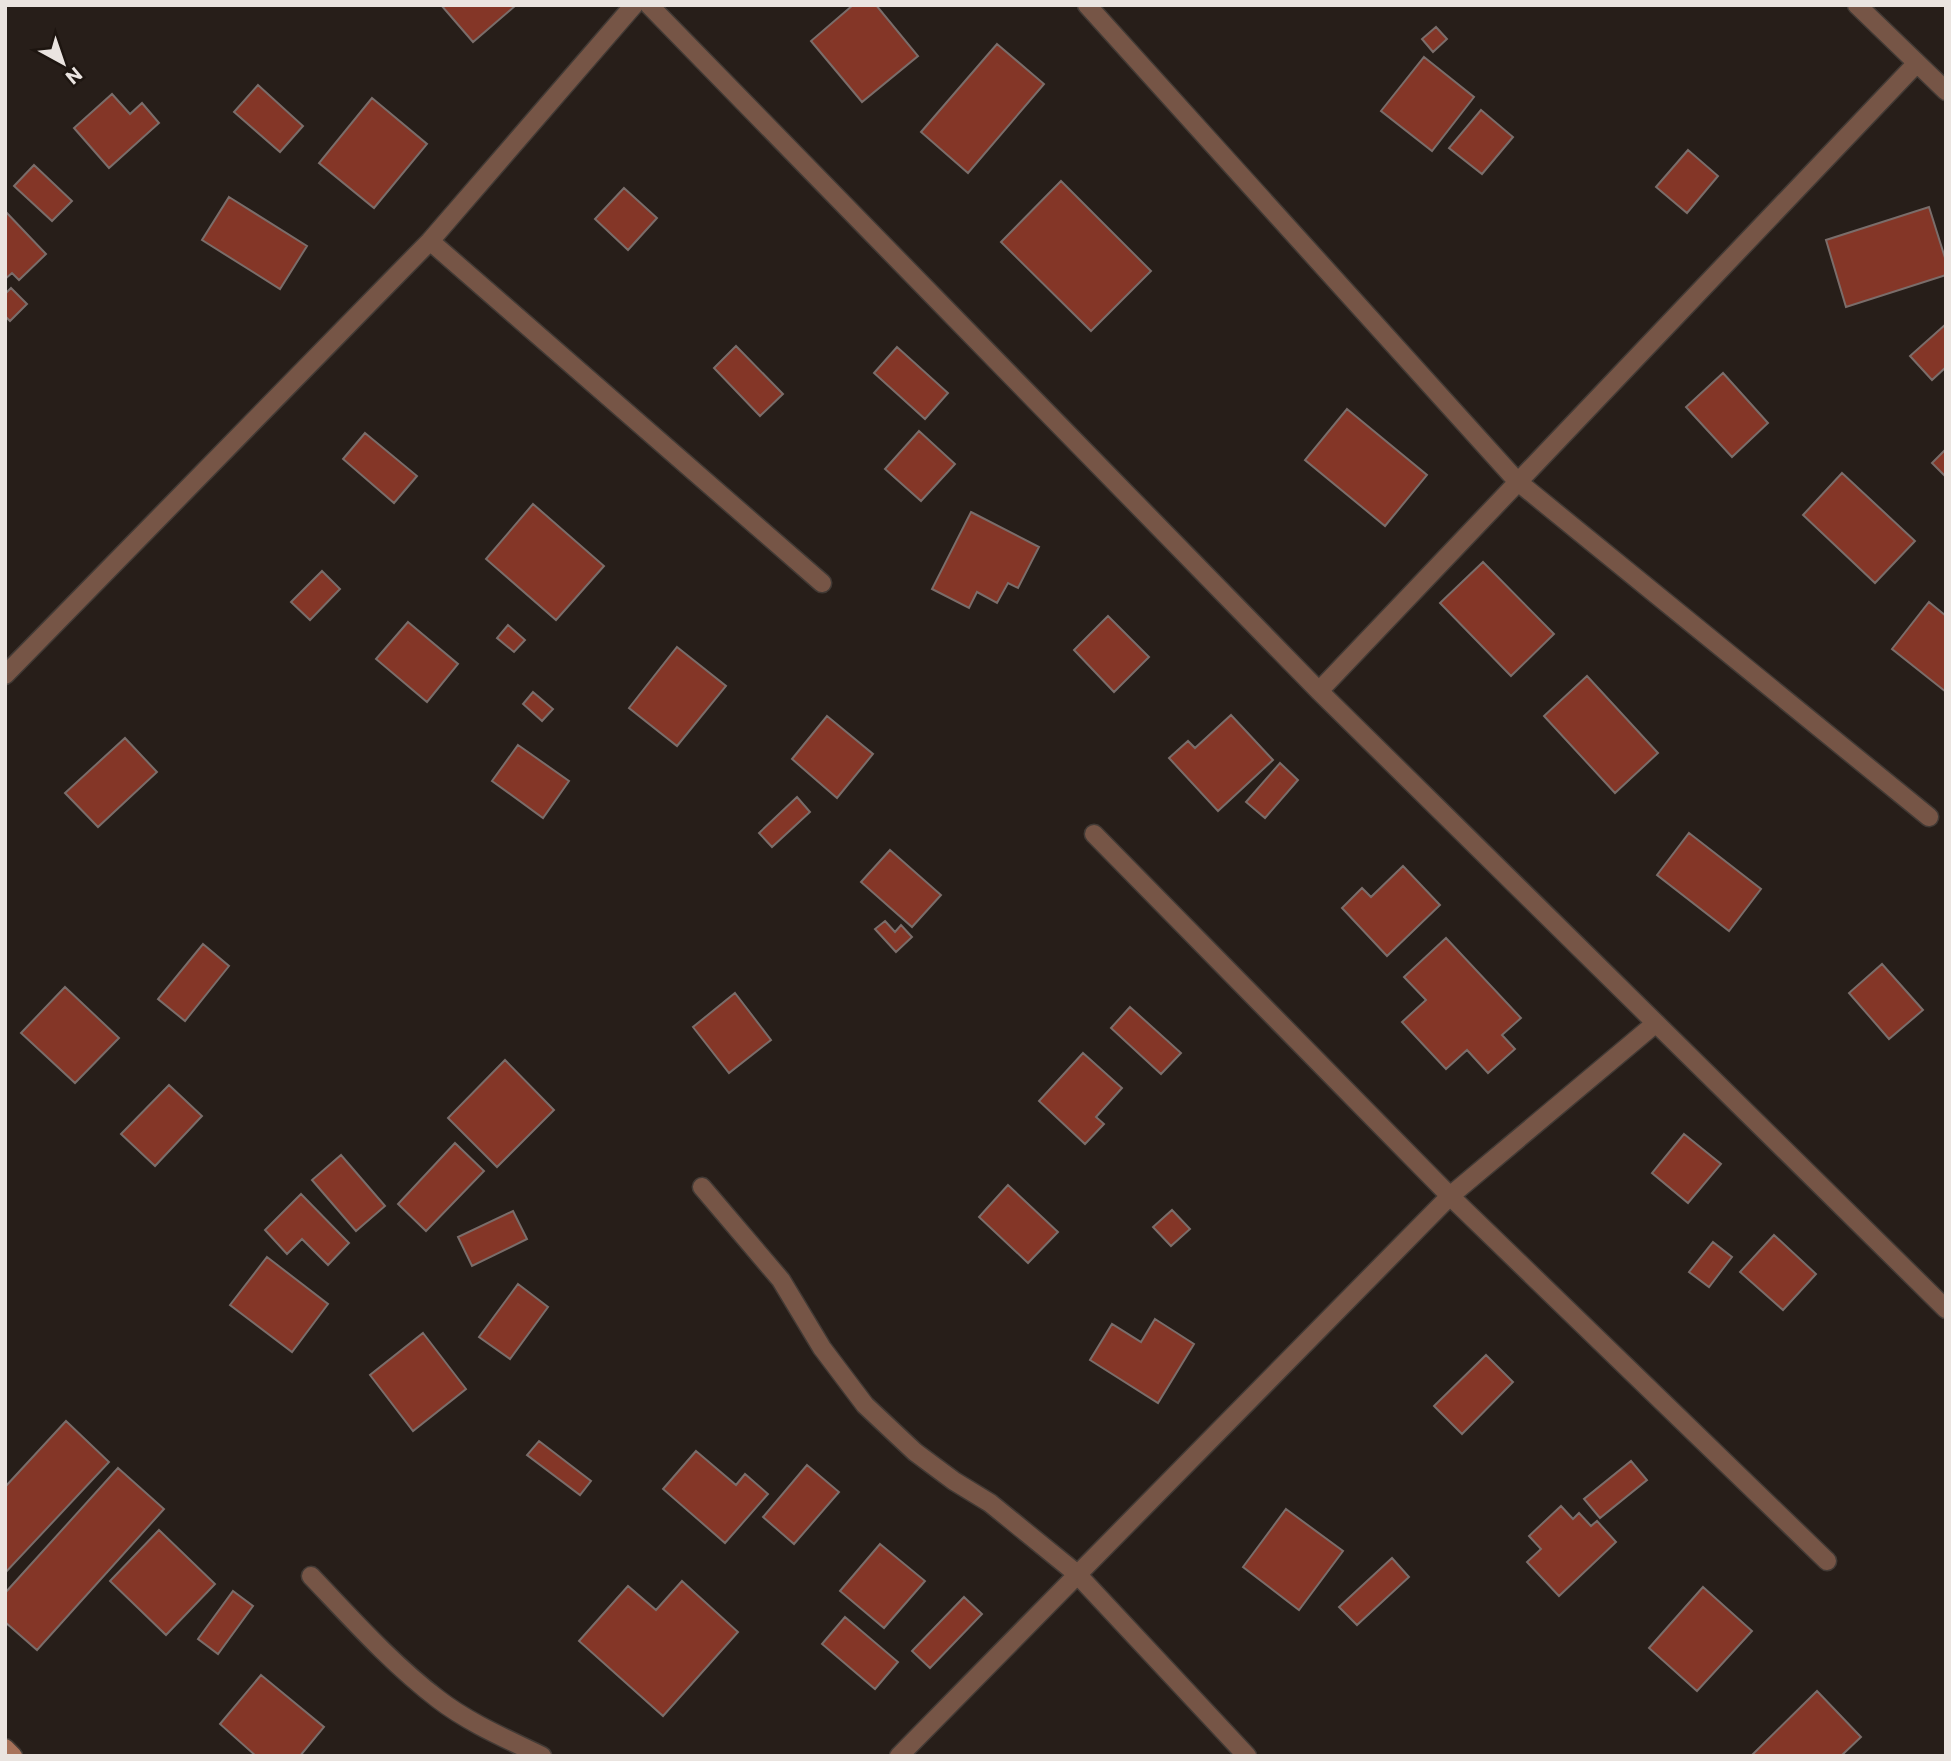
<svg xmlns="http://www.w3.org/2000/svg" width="1951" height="1761" font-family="Commissioner,sans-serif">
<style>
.building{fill:#843627;stroke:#7a6d6a;stroke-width:2}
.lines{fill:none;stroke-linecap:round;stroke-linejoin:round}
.street-casing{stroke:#423a35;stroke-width:21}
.secondary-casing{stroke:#423a35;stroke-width:21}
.street{stroke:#765546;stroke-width:18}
.secondary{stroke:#a7725a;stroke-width:18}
</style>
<rect width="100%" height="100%" fill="#271e19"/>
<path class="building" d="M441 5H514L515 6 473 42Z
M853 5H876L918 56 862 102 811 41Z
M1436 27 1447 39 1433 52 1422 39Z
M997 44 1044 84 968 173 921 132Z
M1424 57 1474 97 1432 151 1381 111Z
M258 85 303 126 280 152 234 112Z
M112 94 130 114 142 103 159 123 109 168 74 128Z
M372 98 427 144 374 208 319 163Z
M1481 110 1513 137 1482 174 1449 148Z
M1688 150 1718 176 1687 213 1656 187Z
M34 165 72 201 52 221 14 186Z
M1061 181 1151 271 1091 331 1001 242Z
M624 188 657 218 628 250 595 219Z
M229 197 307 246 280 289 202 240Z
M1929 207 1946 261V275L1846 307 1826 240Z
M5 211 46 254 19 280 12 273 5 279Z
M11 288 27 304 10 321 5 316V294Z
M1946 324V367L1932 380 1910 356Z
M736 346 783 394 760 416 714 368Z
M897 347 948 393 925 419 874 373Z
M1723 373 1768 423 1732 457 1686 407Z
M1347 409 1427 475 1385 526 1305 460Z
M919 431 955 464 921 501 885 469Z
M365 433 417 476 394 503 343 459Z
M1946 449V477L1932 463Z
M1842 473 1915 541 1875 583 1803 515Z
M533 504 604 566 556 620 486 559Z
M971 512 1039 547 1018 588 1008 583 997 603 977 592 969 608 932 589Z
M1483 562 1554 634 1511 676 1440 603Z
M322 571 340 589 310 620 291 602Z
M1929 602 1946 616V692L1892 649Z
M1108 616 1149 657 1114 692 1074 650Z
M408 622 458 664 427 702 376 659Z
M508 625 525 640 514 652 497 638Z
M677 647 726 686 677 746 629 708Z
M1587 676 1658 753 1615 793 1544 716Z
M533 692 553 709 542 721 523 704Z
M1231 715 1273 760 1218 811 1169 758 1188 741 1195 748Z
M827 716 873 754 837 798 792 759Z
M125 738 157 772 98 827 65 793Z
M518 745 569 781 543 818 492 781Z
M1280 763 1298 780 1265 818 1246 802Z
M797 797 810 812 772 847 759 833Z
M1689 833 1761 889 1729 931 1657 875Z
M890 850 941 895 912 927 861 882Z
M1403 866 1440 905 1387 956 1342 908 1362 888 1371 897Z
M885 921 895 932 901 925 912 937 896 952 875 929Z
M1446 938 1521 1018 1502 1035 1515 1049 1488 1073 1467 1050 1446 1069 1402 1022 1426 1000 1404 977Z
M203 944 229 966 185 1021 158 999Z
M1882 964 1923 1010 1889 1039 1849 993Z
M65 987 119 1038 75 1083 21 1033Z
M735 993 771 1040 729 1073 693 1027Z
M1130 1007 1181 1053 1161 1074 1111 1028Z
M1083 1053 1122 1088 1096 1117 1104 1124 1085 1144 1039 1101Z
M505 1060 554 1110 497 1167 448 1118Z
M169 1085 202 1116 155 1166 121 1134Z
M1684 1134 1721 1164 1688 1203 1652 1173Z
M455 1143 484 1171 426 1231 398 1204Z
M341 1155 385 1206 356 1231 312 1180Z
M1008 1185 1058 1232 1028 1263 979 1217Z
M301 1194 349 1243 328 1265 302 1239 287 1254 265 1230Z
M1172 1210 1190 1229 1171 1246 1153 1227Z
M513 1211 527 1239 472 1266 458 1237Z
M1774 1235 1816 1274 1783 1310 1740 1272Z
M1713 1242 1732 1257 1709 1287 1689 1272Z
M267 1257 328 1304 292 1352 230 1305Z
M518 1284 548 1307 510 1359 479 1337Z
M1155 1319 1194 1344 1158 1403 1090 1360 1112 1324 1141 1342Z
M423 1333 466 1389 413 1431 370 1375Z
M1486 1355 1513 1382 1462 1434 1434 1406Z
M66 1421 109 1462 5 1573V1487Z
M539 1441 591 1481 580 1495 527 1455Z
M696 1451 736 1485 745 1474 768 1494 725 1543 663 1489Z
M1631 1461 1647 1480 1600 1518 1584 1499Z
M807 1465 839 1492 794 1544 763 1517Z
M118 1468 164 1509 37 1650 5 1622V1593Z
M1561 1506 1573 1519 1579 1513 1591 1526 1597 1521 1616 1542 1559 1596 1527 1562 1541 1549 1529 1536Z
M1286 1509 1343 1551 1299 1610 1243 1567Z
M159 1530 215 1584 166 1635 110 1581Z
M880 1544 925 1581 884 1628 840 1591Z
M1392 1558 1409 1577 1357 1625 1339 1607Z
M682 1581 738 1632 663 1716 579 1641 628 1586 656 1610Z
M1703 1587 1752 1631 1697 1691 1649 1648Z
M233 1591 253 1606 218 1654 198 1639Z
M964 1597 982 1614 930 1668 912 1651Z
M845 1617 898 1662 875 1689 822 1644Z
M261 1675 324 1727 300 1756H256L220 1724Z
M1817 1691 1861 1737 1841 1756H1751Z"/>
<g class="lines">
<g class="street-casing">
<path id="street" d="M649 5 1319 691 1946 1309
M1087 5 1517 481 1929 817
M1857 5 1946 91
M430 241 822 583
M5 675 430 241 634 5
M1319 691 1916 64
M1094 834 1450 1196 1827 1561
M702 1187 781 1280 822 1348 865 1405 915 1452 954 1481 990 1503 1076 1573 1247 1756
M311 1576C352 1619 392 1664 438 1699 469 1723 507 1739 542 1756
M899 1756 1450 1196 1656 1023"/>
</g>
<g class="secondary-casing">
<path id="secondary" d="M5 1748 13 1756"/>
</g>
<use href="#street" class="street"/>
<use href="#secondary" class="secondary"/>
</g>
<rect width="1951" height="1761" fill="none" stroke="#eae4e0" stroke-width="14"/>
<g transform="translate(63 63) rotate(140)" stroke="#1d1510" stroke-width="5" paint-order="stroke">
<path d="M0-5L12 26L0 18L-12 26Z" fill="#eae4e0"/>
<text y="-10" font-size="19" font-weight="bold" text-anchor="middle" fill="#eae4e0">N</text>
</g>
</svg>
